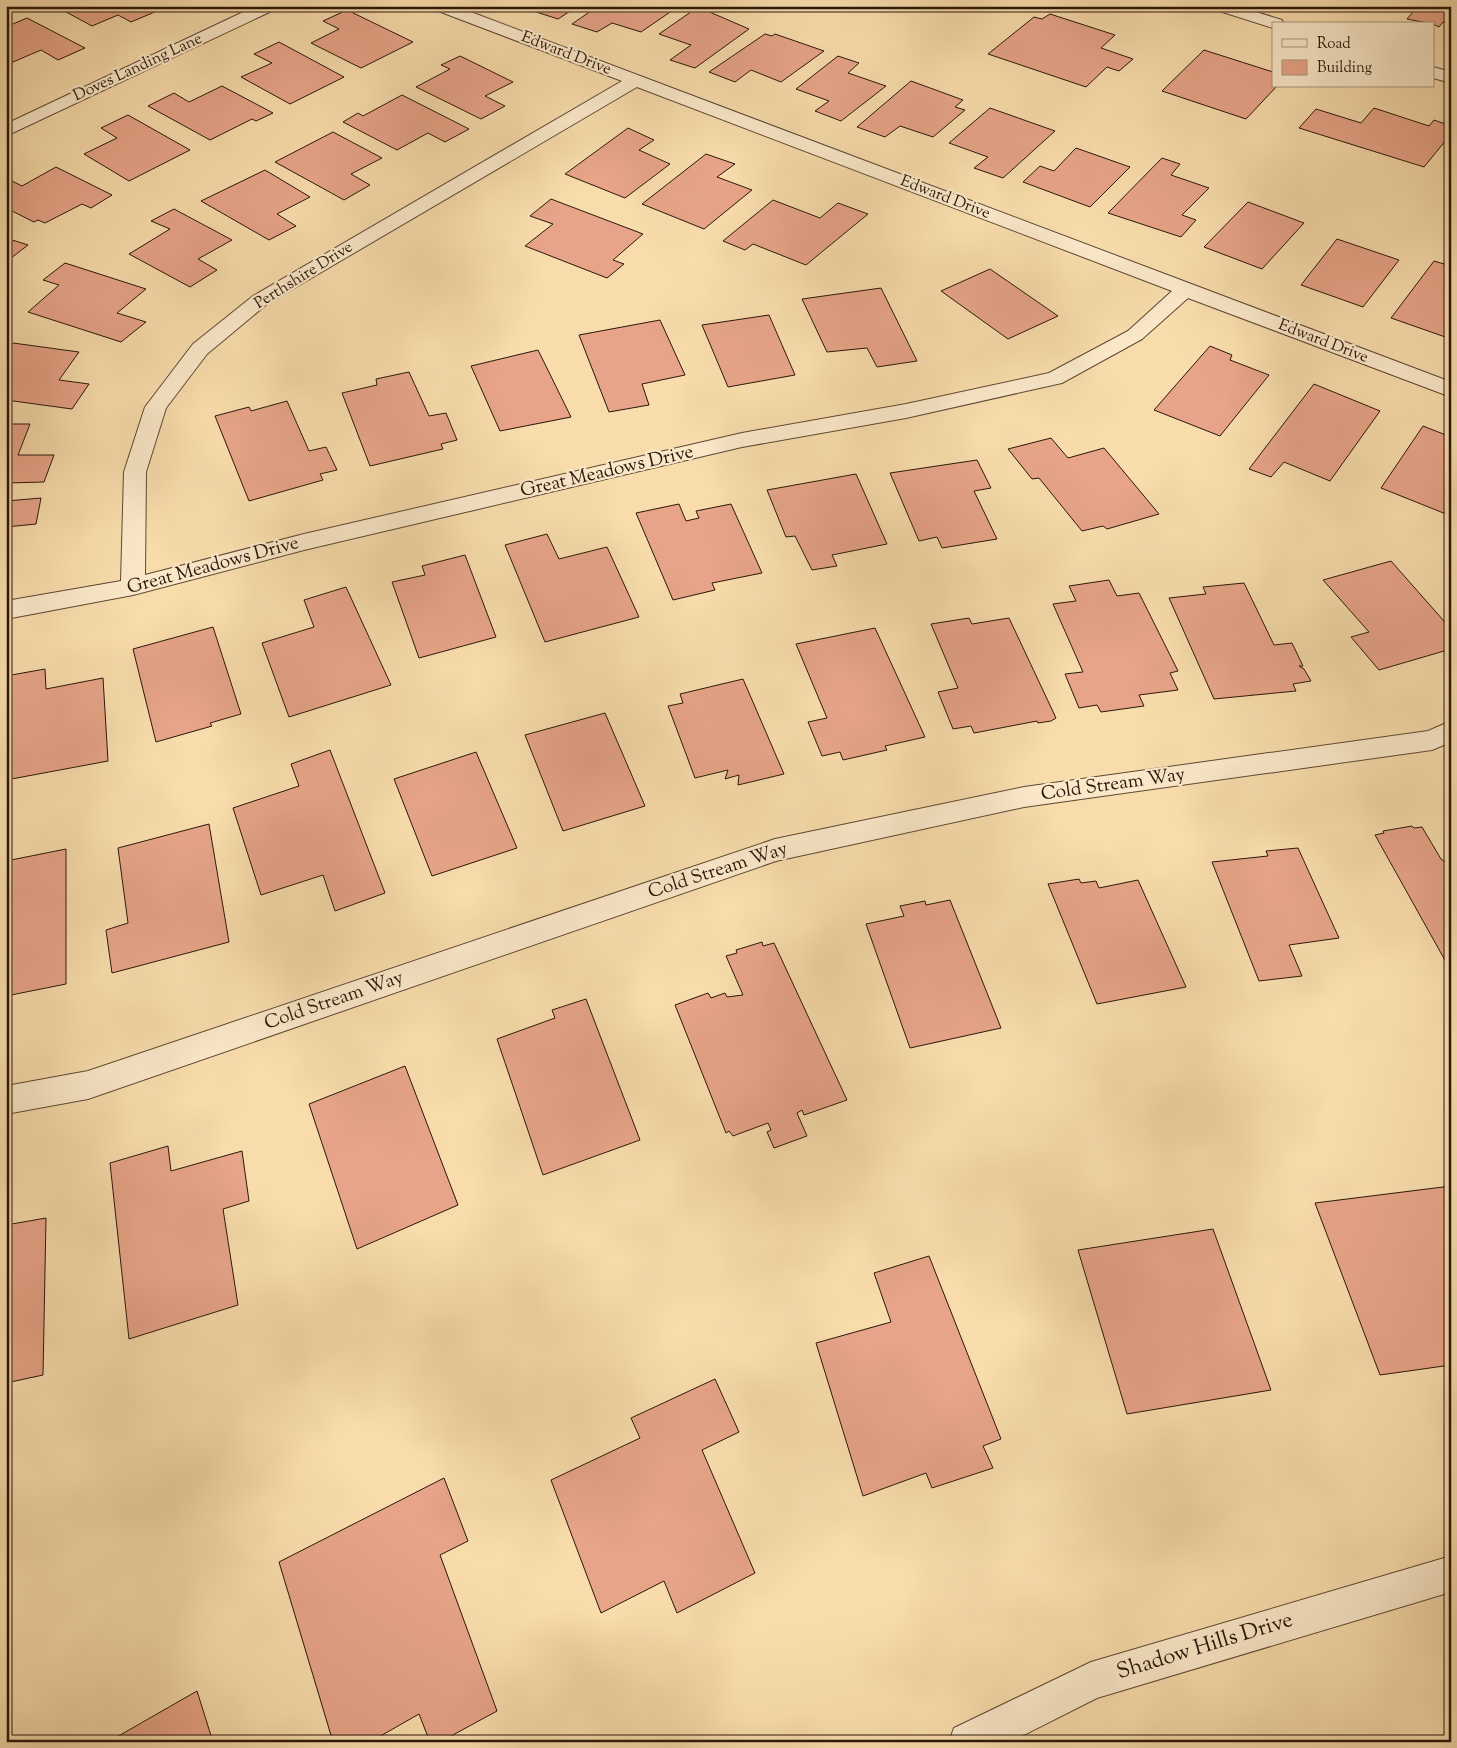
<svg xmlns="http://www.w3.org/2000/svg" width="1457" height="1748" font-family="'Sorts Mill Goudy',serif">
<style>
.building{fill:#e7a488;stroke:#2a170a}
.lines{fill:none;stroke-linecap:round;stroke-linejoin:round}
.minor-casing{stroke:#5e4832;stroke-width:2}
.minor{fill:#fae8c9;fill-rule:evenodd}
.labels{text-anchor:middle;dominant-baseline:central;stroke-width:4.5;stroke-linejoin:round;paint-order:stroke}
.far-street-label{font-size:16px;fill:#2a170a;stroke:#fae8c9}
.street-label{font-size:19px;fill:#2a170a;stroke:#fae8c9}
.near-street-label{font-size:22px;fill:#2a170a;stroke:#fae8c9}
</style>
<rect width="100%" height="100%" fill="#f8dcac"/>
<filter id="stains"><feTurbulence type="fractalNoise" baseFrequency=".004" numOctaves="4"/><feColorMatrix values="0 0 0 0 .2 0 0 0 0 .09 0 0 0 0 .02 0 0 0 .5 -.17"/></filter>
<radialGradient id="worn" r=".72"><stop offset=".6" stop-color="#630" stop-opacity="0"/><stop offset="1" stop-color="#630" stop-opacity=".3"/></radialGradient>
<path class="building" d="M55 6H148L157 11 131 22 118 15 92 26Z
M541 6H578L558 19 533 11Z
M598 6H679L641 32 612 23 597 32 572 24Z
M1418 6H1451V24L1443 22 1439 27 1433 24 1407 19Z
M698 7 749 29 695 68 670 60 691 45 659 34Z
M347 10 413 42 361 68 311 43 339 29 323 21Z
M1050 14 1115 35 1101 48 1133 59 1119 71 1107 67 1086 87 988 54 1034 17 1042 19Z
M27 18 85 48 58 60 41 50 6 65V27Z
M765 34 772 36 775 34 824 51 781 82 751 70 735 82 709 72Z
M279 42 344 77 290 104 241 77 272 63 254 54Z
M1204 50 1273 72V86H1277L1246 119 1162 91Z
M460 56 513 82 485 96 505 106 481 119 416 87 450 69 441 65Z
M838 56 859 63 848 73 886 86 841 121 815 111 829 101 796 89Z
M911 81 963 100 955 107 965 110 933 137 900 126 885 137 857 127Z
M222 86 273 113 256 121 252 119 210 140 148 106 174 93 189 102Z
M402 95 469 129 445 142 428 133 397 150 343 122 358 113 363 116Z
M990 108 1055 131 1003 178 974 168 988 157 949 143Z
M1374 108 1429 126 1434 120 1451 126V134L1424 167 1299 128 1316 109 1361 123Z
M128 115 190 150 129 181 84 154 117 138 101 128Z
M628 128 654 140 639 150 670 164 625 198 565 174Z
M333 132 382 158 351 174 370 185 344 200 275 162Z
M1076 148 1130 167 1090 207 1023 182 1040 166 1054 171Z
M706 154 735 164 717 177 752 190 704 229 642 204Z
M1162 158 1180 164 1171 175 1209 188 1182 215 1196 220 1181 237 1108 213Z
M56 167 112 195 91 208 82 204 45 223 38 220 34 222 6 208V178L22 186Z
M265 170 310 197 277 214 296 226 269 240 201 201Z
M551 199 643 234 613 260 624 264 607 278 525 246 553 224 530 216Z
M773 200 820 218 838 203 868 214 806 265 753 244 745 250 723 241Z
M1248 202 1304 223 1262 269 1204 247Z
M174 209 232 240 198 259 217 270 190 287 129 254 170 229 151 221Z
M6 238 28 245 6 262Z
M1337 239 1399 260 1363 307 1301 285Z
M1434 261 1451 266V339L1391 318Z
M65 263 146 289 117 313 146 322 121 342 28 312 59 285 43 280Z
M990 269 1058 316 1008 339 941 291Z
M881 288 917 361 877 367 867 348 827 352 802 299Z
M769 315 795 375 728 387 702 325Z
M660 320 685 375 642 384 649 405 609 412 579 335Z
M13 343 79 352 59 380 89 384 72 409 6 400V350Z
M1210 346 1232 355 1230 360 1269 375 1220 436 1154 410Z
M538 350 571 417 500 431 471 366Z
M409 372 429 416 446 413 457 440 441 444 443 449 370 466 342 393 377 385 376 379Z
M1314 384 1380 411 1330 481 1284 462 1271 477 1249 469Z
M287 401 309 451 326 447 337 470 320 474 323 480 249 501 215 416 249 407 251 411Z
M6 424H30L18 455H54L44 482 6 483Z
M1423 426 1451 437V516L1381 488Z
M1051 438 1068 458 1104 448 1159 514 1107 529 1103 526 1082 531 1039 478 1032 479 1008 449Z
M977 460 991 488 974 491 997 539 942 548 937 537 919 541 890 473Z
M856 474 887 544 832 555 837 566 812 570 795 536 786 537 767 490Z
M41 498 36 524 6 527V501Z
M679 504 686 521 699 518 696 511 731 504 762 573 712 583 715 590 673 600 636 513Z
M547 534 559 559 607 547 639 617 545 642 505 545Z
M465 555 496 637 419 658 392 582 425 575 422 566Z
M1391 561 1451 629V649L1379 670 1351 637 1369 632 1323 580Z
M1109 580 1117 596 1139 593 1178 671 1170 673 1178 690 1139 695 1144 706 1101 712 1097 705 1079 708 1065 674 1083 672 1053 604 1076 601 1069 586Z
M1244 583 1274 645 1292 643 1303 666H1299L1304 669 1311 681 1293 684 1296 691 1214 699 1169 598 1206 594 1203 587Z
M346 587 391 685 289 717 262 643 314 627 304 600Z
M969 618 972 624 1009 618 1056 718 1051 721 1038 723 1037 721 974 733 971 726 953 729 938 692 958 688 931 624Z
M213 627 241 714 210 723 212 726 156 742 133 649Z
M875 628 925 737 885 746 887 750 843 760 840 752 822 756 808 722 827 718 796 644Z
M45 669 46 689 103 678 108 761 6 780V676Z
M743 679 784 774 738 785 739 775 725 779 728 770 695 778 668 706 683 703 680 694Z
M605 713 645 806 563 831 525 735Z
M330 750 385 893 335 911 323 875 261 895 233 808 299 786 291 764Z
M476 752 517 848 432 876 394 779Z
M209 824 229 942 112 973 106 930 128 923 118 848Z
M1412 826 1414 828 1422 827 1441 859 1451 866V971L1375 835 1384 833 1383 831Z
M1298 848 1339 938 1289 945 1302 976 1259 981 1212 862 1268 856 1266 851Z
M66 849V984L6 996V861Z
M1079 879 1081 883 1096 881 1099 888 1138 880 1186 987 1097 1004 1048 884Z
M950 900 1001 1028 910 1048 866 924 904 916 900 906 925 901 926 905Z
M762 942 763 946 774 943 847 1100 804 1115 802 1110 797 1113 807 1136 774 1148 767 1132 771 1130 768 1123 733 1136 729 1131 726 1133 675 1005 708 993 711 998 725 993 727 997 743 995 726 956 737 953 736 950Z
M586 999 640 1140 543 1175 497 1039 555 1018 552 1010Z
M405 1066 458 1205 357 1249 309 1104Z
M168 1146 171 1171 242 1151 249 1201 223 1209 238 1305 129 1339 110 1163Z
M1451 1186V1365L1380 1375 1315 1203Z
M46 1218 43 1375 6 1383V1225Z
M1213 1229 1271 1390 1127 1414 1078 1250Z
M929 1256 1001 1439 983 1446 993 1468 932 1488 926 1473 863 1496 816 1343 891 1322 874 1273Z
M715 1379 739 1432 702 1450 755 1573 677 1613 664 1581 601 1613 551 1480 640 1438 631 1418Z
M444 1478 468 1541 440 1555 497 1711 440 1742H430L419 1714 370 1742H333L279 1562Z
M197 1691 213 1742H108Z"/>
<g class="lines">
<g class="minor-casing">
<path id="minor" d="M256 6H278L276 9 6 136V124Z
M431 6H455L1451 382V397L1188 298 1142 339 1062 383 906 418 742 447 304 550 133 595 6 619V601L121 581 124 472 145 407 193 344 253 296 622 81 433 9ZM637 87 1172 291 1128 331 1049 373 906 404 742 433 304 534 145 575 146 472 166 408 207 354 267 304Z
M1211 6H1237L1282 20 1284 24H1273V28L1213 9Z
M1433 67 1451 72V83L1433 78Z
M1451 721V742L1432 750 1024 807 776 861 88 1099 6 1114V1086L88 1071 775 839 1024 787 1428 731Z
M1451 1556V1592L1097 1698 1010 1742H949L954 1728 1091 1662Z"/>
</g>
<use href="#minor" class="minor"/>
</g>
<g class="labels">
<g class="far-street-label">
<text transform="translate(566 54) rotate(21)">Edward Drive</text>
<text transform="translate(138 68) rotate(-25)">Doves Landing Lane</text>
<text transform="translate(945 198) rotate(21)">Edward Drive</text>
<text transform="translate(304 276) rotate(-32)">Perthshire Drive</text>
<text transform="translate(1323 342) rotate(21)">Edward Drive</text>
</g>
<g class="street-label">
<text transform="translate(607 472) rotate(-13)">Great Meadows Drive</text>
<text transform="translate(213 566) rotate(-15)">Great Meadows Drive</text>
<text transform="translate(1113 785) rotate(-8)">Cold Stream Way</text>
<text transform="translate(718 871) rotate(-18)">Cold Stream Way</text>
<text transform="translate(334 1001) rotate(-19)">Cold Stream Way</text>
</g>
<g class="near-street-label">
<text transform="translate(1205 1647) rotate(-17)">Shadow Hills Drive</text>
</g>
</g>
<rect width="1457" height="1748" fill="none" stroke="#f8dcac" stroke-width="25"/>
<rect x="8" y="8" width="1442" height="1733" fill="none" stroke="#2a170a" stroke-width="2.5"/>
<rect x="12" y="12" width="1432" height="1723" fill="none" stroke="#2a170a"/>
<rect x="1272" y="22" width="162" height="65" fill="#fae8c9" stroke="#a7947d"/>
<rect x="1282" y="39" width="25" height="8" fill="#fae8c9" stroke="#a7947d"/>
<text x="1317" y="48" font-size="15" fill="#2a170a">Road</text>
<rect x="1282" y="60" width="25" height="15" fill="#e7a488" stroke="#a7947d"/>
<text x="1317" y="72" font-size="15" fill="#2a170a">Building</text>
<rect width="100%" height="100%" filter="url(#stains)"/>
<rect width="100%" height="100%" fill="url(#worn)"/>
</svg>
